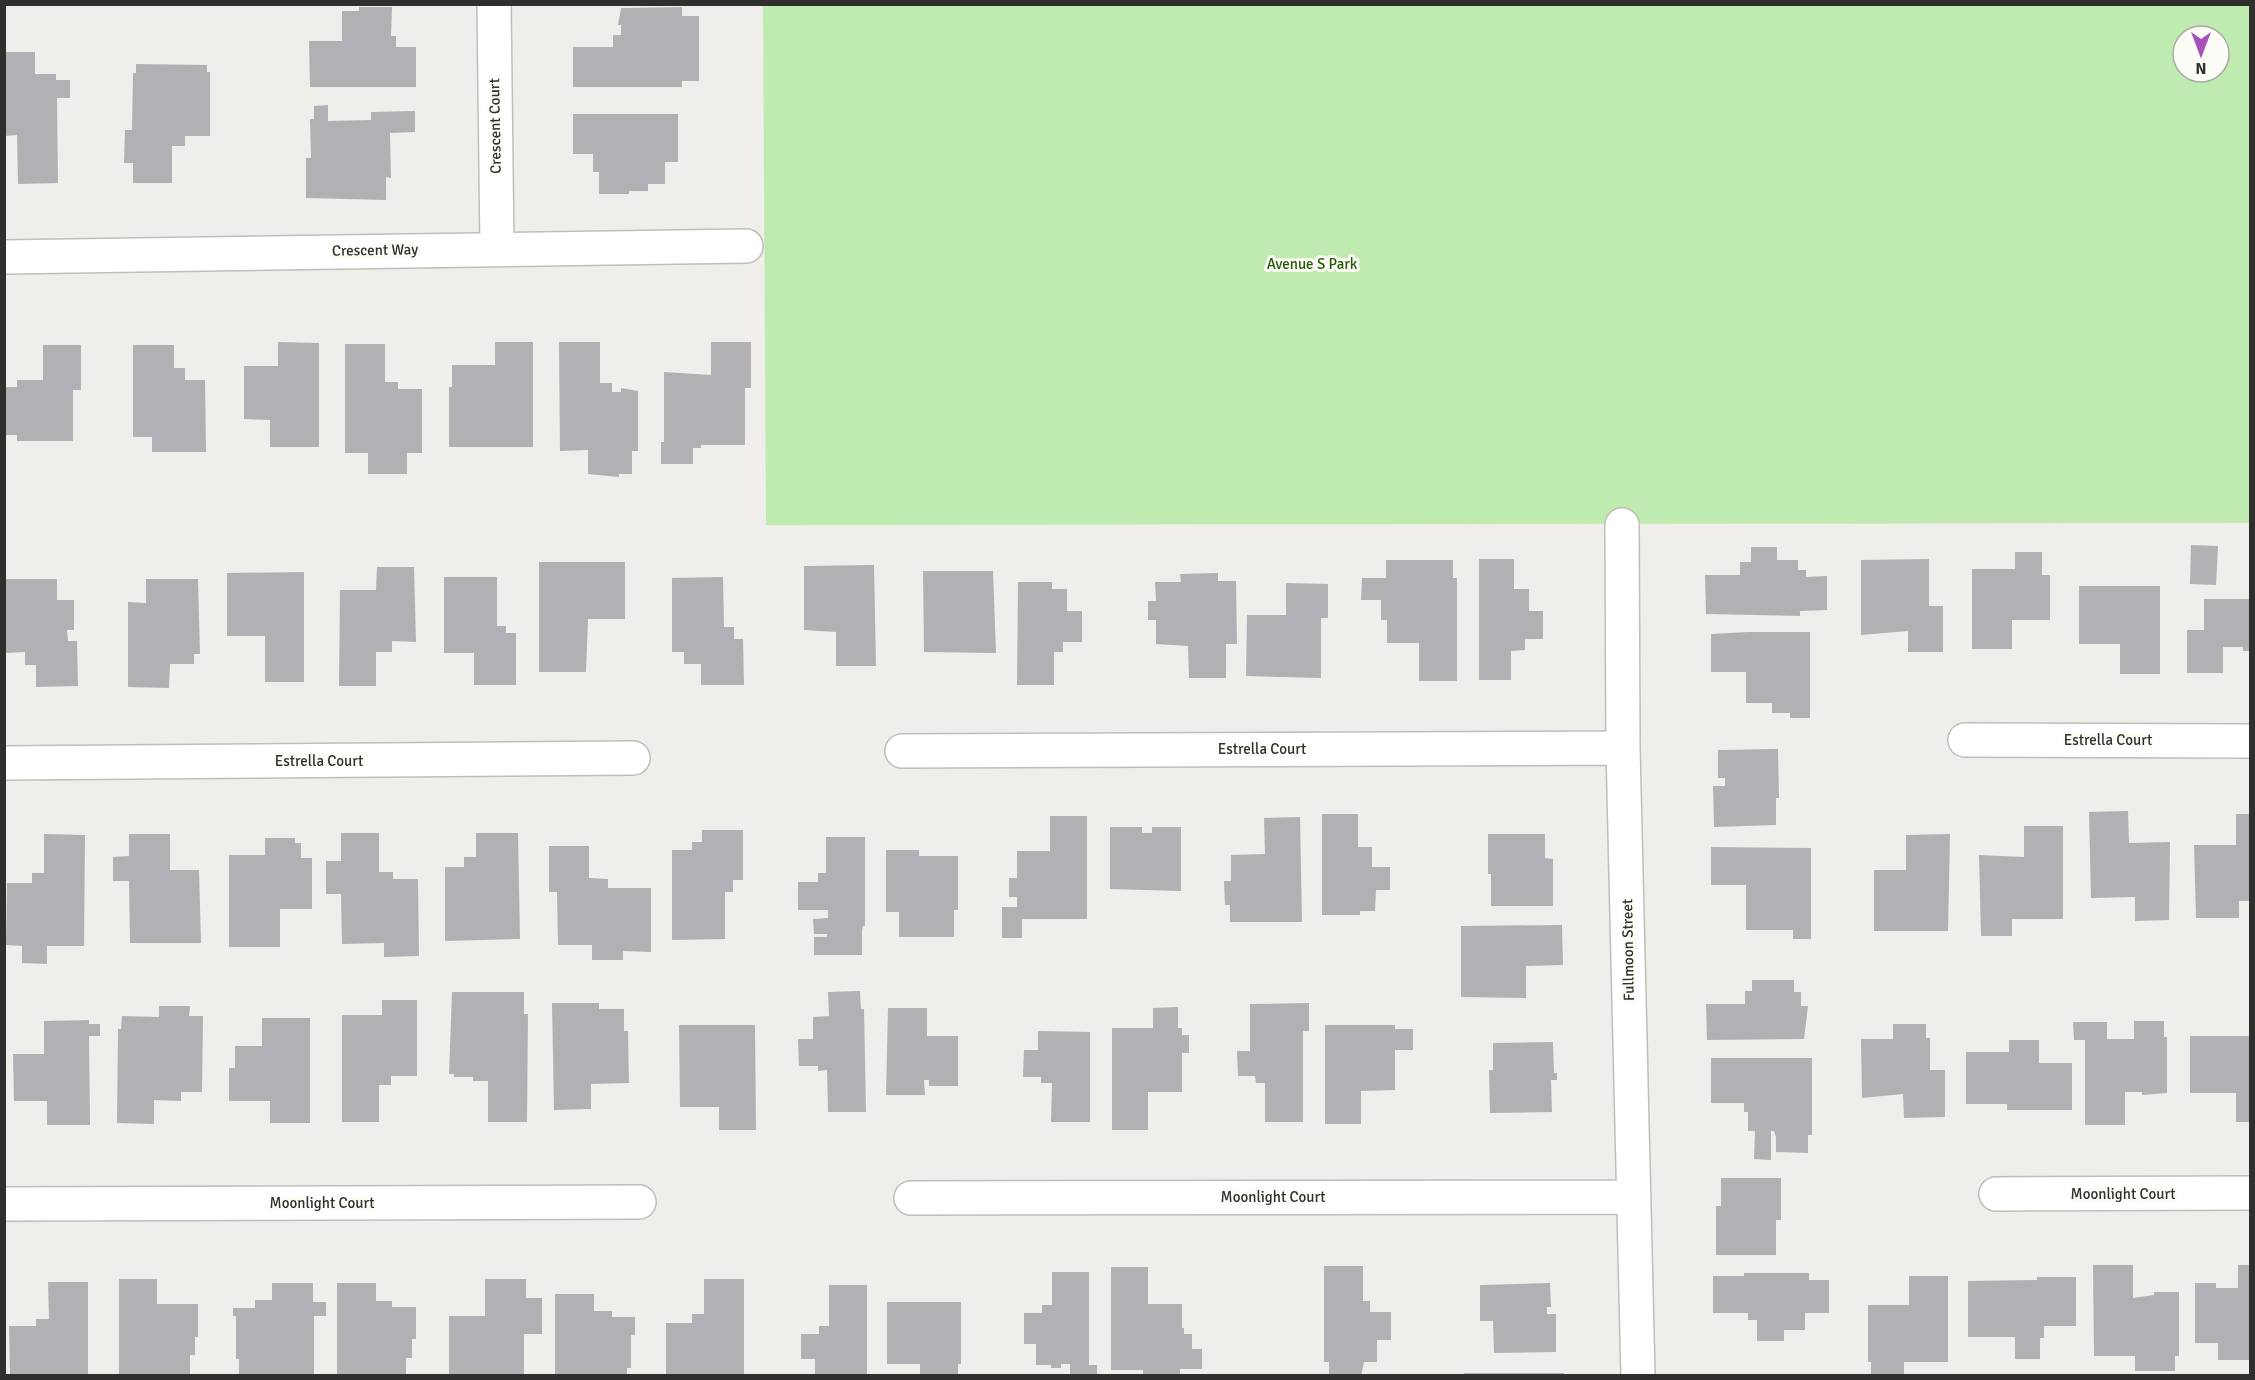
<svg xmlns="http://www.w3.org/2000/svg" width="2255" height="1380" font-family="Signika,sans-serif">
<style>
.green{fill:#c0ebb0;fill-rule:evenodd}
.building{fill:#b2b0b4}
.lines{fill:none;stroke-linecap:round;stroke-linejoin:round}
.street-casing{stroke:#bfbeba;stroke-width:36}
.street{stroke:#fff;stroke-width:33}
.labels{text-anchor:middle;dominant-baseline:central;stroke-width:6;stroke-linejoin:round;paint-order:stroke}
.street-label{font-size:15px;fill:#2f2f2e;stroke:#fdfcf7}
.park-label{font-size:15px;fill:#235a00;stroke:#fdfcf7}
</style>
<rect width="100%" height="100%" fill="#efeeea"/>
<path class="green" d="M763 5H2250V523L766 525ZM2183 36H2219V72H2183Z"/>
<path class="building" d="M359 7H392L391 36H396V47H416V87H310L309 41H342V11H359Z
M682 7V16H699V81H682V87H573V47H613V35H621V25H618L621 8Z
M5 52H35V74H56V80H70V98H57L58 183 18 184 17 135 5 136Z
M136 64 207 65V72H210V136H185V146H172V183H133V163H124L125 130H132L133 73H136Z
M328 105V121L371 120V112L415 111V132L390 133 391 178 386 177V200L306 198V158H311L310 119H314V106Z
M573 114H678V162H665V184H648V191H629V194H599V172H593V154H573Z
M278 342 319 343V447H270V420L244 419V366H278Z
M495 342H533V447H449V387H452V365H495Z
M559 342H600V383H612V392H621V388L638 391V451H632V474H619V477L588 474V450L560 451Z
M711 342H751V388H745V445H701V448H693V464H661V442H664V372L711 375Z
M345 344H385V382H398V389H422V453H407V474H368V453H345Z
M43 345H81V390H73V441H17V435H6V387H17V380H43Z
M133 345H174V368H185V380H205L206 452H152V437H133Z
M2191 545 2218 546 2216 585 2190 584Z
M1751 547H1777V560H1798V570H1806V577L1827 576V610L1800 611V616L1706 614 1705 575H1740V562H1751Z
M2015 552H2042V575H2050V620H2012V649H1972V569H2015Z
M1479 559H1514V589H1529V611H1543V639H1525V650L1511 651V680H1479Z
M1929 559V606H1943V652H1908V631L1861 635V560Z
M1386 560H1453V578H1457V681H1419V643H1387V620H1381V600H1361L1362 578H1386Z
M539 562H625V619H588L586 672H539Z
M874 565 876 666H836V632L804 630V566Z
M377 567H414L416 642 392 641V652H376V686H339L340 590H376Z
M923 571H993L996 653 924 652Z
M304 572V682H265V636H227V573Z
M1218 573V581H1236L1237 644H1226V678H1189L1188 646 1156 644V620H1148V601H1156L1155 582H1181L1180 574Z
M444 577H497V626H506V633H516V685H474V653H444Z
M723 577 724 627H734V639H743L744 685H701V664H684V652H672V578Z
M4 579H57V600H74V630H67L68 641H77L78 686 36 687V665H25V652L5 653Z
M146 579H198L200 654H194V664H170L169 688 128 687V602L146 603Z
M1018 582H1052V589H1067V611H1082V642H1063V652H1054V685H1017Z
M1286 583 1328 584V618H1321V678L1246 676 1247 615H1286Z
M2079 586H2160V674H2120V644H2079Z
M2204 599H2250V651H2243V647H2223V673H2187V630H2204Z
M1748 632H1810V718H1790V713H1772V703H1746V672H1711V634Z
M1778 749 1779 798H1776V825L1714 827 1713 786H1725V778H1718V750Z
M2128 811 2129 843 2170 842 2169 920 2135 921V897L2091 898 2089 812Z
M1322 814H1358V847H1372V867H1390V890H1376L1375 911H1360V915H1322Z
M2236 814H2250V901H2239V918H2196L2194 845H2236Z
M1050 816H1087V919H1022V938H1002V907H1017V897H1009V878H1017V851H1050Z
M1300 817 1302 922H1230V905H1225L1224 881H1231V855L1265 854 1264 818Z
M2024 826H2063V919H2012V936H1981L1979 855 2024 857Z
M1110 827H1142V833H1152V827H1181V891L1110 889Z
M702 830H743V880H733V892H725V939L672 940V850H692V842H702Z
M341 833H379V872H393V879H418L419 956 384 957V943L342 944 341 894H326V861H341Z
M476 833H518L520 939 445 941V867H464V857H476Z
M44 834 85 835 84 946H47V964L22 963V946L6 945 7 883H32V873H44Z
M129 834H170V870H199L201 943H130L129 881H113V857L129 856Z
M1488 834H1545V858L1553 859V906H1491V874H1488Z
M1950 834 1948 931H1874V870H1906V835Z
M826 837H865V926H863L862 931V955H814V937H827V934H814L813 919 828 918V910H798V882H818V873H826Z
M265 838H295V843H301V858H312V909H280V947H229V855H265Z
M549 846H589V878L608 879V888H651V952L623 951V960H592V945H558L557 892H549Z
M1711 847 1811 848V939H1793V930H1746V885H1711Z
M886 850H919V856H958V910H954V937H899V912H886Z
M1562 925 1563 965 1526 966V998L1461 997V926Z
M1752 980H1794V992H1801V1006H1808L1804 1039 1707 1040 1706 1004H1745V991H1752Z
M860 991 861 1009H864L866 1112H828L827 1070 818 1071V1066H799L798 1039H813V1017L829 1016 828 992Z
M452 992H524V1014H528L527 1122H488V1081H473V1077H454V1074H449Z
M382 1000H417V1076H391V1085H379V1122H342V1015H382Z
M552 1003H599V1009H624V1031H628L629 1083 591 1084V1109L554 1110Z
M1309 1003V1031H1303V1122H1265V1083H1256L1255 1076H1238L1237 1051H1250V1004Z
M159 1006H190L189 1016H203L202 1092H181V1101L154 1100V1124L117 1123 118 1029H121L122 1016 159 1017Z
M1178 1007V1028H1182V1035H1189V1053H1182V1092H1148V1130H1112V1028H1153V1008Z
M888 1008H927V1036H958V1086H929V1080H924L925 1095H886Z
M262 1018H310V1123H270V1101H229V1068H235V1046H262Z
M89 1020V1024H100V1036H89L90 1125H47V1101H14L13 1054H44V1021Z
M2134 1021H2164V1037H2167V1093L2142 1095V1092H2125V1125H2085V1040H2074L2073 1022H2107V1039H2134Z
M1893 1024H1926V1038H1930V1070H1945V1117L1904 1118 1903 1094 1862 1098 1861 1039H1893Z
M679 1025H755L756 1130H719V1107H680Z
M1325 1025H1395V1029H1413V1050H1395V1090L1361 1091V1124H1325Z
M1038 1031 1090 1032V1122H1051L1052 1083H1041V1077H1023L1024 1050H1038Z
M2190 1036H2250V1122H2236V1093H2190Z
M2009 1040H2039V1063H2072V1110H2007V1104H1966V1052H2009Z
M1553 1042 1554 1073H1557V1080H1551L1552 1112 1490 1113 1489 1070H1493V1043Z
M1711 1058H1812V1135H1808V1153L1776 1152V1137L1774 1131H1771V1160L1754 1159 1755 1131H1748V1112H1744V1103H1711Z
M1721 1178H1781V1220H1776V1255H1716V1206H1721Z
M2093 1265H2133V1298L2154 1295V1292H2179V1356H2175V1371H2135V1356H2094Z
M2238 1265H2250V1360H2218V1343H2195V1283H2216V1288H2238Z
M1324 1266H1363V1301H1370V1312H1391V1340H1377V1362H1364L1361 1376H1329V1362H1324Z
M1111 1267H1148V1304H1182V1328H1184V1334H1192V1349H1202V1369H1180V1376H1143V1370H1111Z
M1052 1272H1089V1365H1097V1376H1070V1364H1061V1368H1051V1365H1036V1344H1024V1313H1042V1305H1052Z
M1744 1273H1809V1280H1829V1313H1805V1330H1784V1341H1757V1320H1748V1313H1713V1276H1744Z
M1909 1276H1948V1362H1904V1374H1871V1362H1868V1305H1909Z
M2037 1277H2076V1326H2044V1338H2040V1359H2015V1337H1968V1281L2037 1280Z
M119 1279H157V1304H198V1337H195V1355H190V1376H119Z
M485 1279H526V1298H542V1334H524V1376H449V1316H485Z
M704 1279H744V1376H666V1323H692V1314H704Z
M48 1282H88V1376H10L9 1326H36V1319H49Z
M272 1283H313V1302H326V1316H314V1376H239V1359H236V1316H233V1308H255V1300H272Z
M337 1283H376V1301H392V1307H416V1339H412V1358H406V1376H337Z
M1550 1283 1551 1307H1547V1314H1556V1352L1494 1353 1493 1321H1480V1285Z
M829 1285H867V1376H815V1359H801V1334H819V1326H829Z
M555 1294H594V1311H612V1317H635V1335H631V1368H627V1376H555Z
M887 1302H961V1364H958V1376H920V1364H887Z
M1464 1373H1564V1376H1464Z"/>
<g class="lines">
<g class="street-casing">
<path id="street" d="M494 4 497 248
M4 257 746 246
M1622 525 1623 748 1638 1376
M1965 740 2250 741
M902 751 1623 748
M4 763 633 758
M1996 1194 2250 1193
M911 1198 1634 1197
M4 1204 639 1202"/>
</g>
<use href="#street" class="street"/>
</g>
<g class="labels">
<g class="street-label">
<text transform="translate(495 126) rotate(-91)">Crescent Court</text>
<text transform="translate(375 250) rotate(-1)">Crescent Way</text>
<text x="2108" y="740">Estrella Court</text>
<text x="1262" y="749">Estrella Court</text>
<text x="319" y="761">Estrella Court</text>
<text transform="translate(1628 950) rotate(-91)">Fullmoon Street</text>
<text x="2123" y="1194">Moonlight Court</text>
<text x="1273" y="1197">Moonlight Court</text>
<text x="322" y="1203">Moonlight Court</text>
</g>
<g class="park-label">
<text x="1312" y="264">Avenue S Park</text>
</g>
</g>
<rect width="2255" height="1380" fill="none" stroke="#2f2f2e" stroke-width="12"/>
<g transform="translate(2201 54) rotate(180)"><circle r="28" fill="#fdfcf7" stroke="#abaaa7" stroke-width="1.5"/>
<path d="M0-4.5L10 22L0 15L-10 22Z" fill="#a84fbb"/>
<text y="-9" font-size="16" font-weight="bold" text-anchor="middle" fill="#2f2f2e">N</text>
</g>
</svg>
